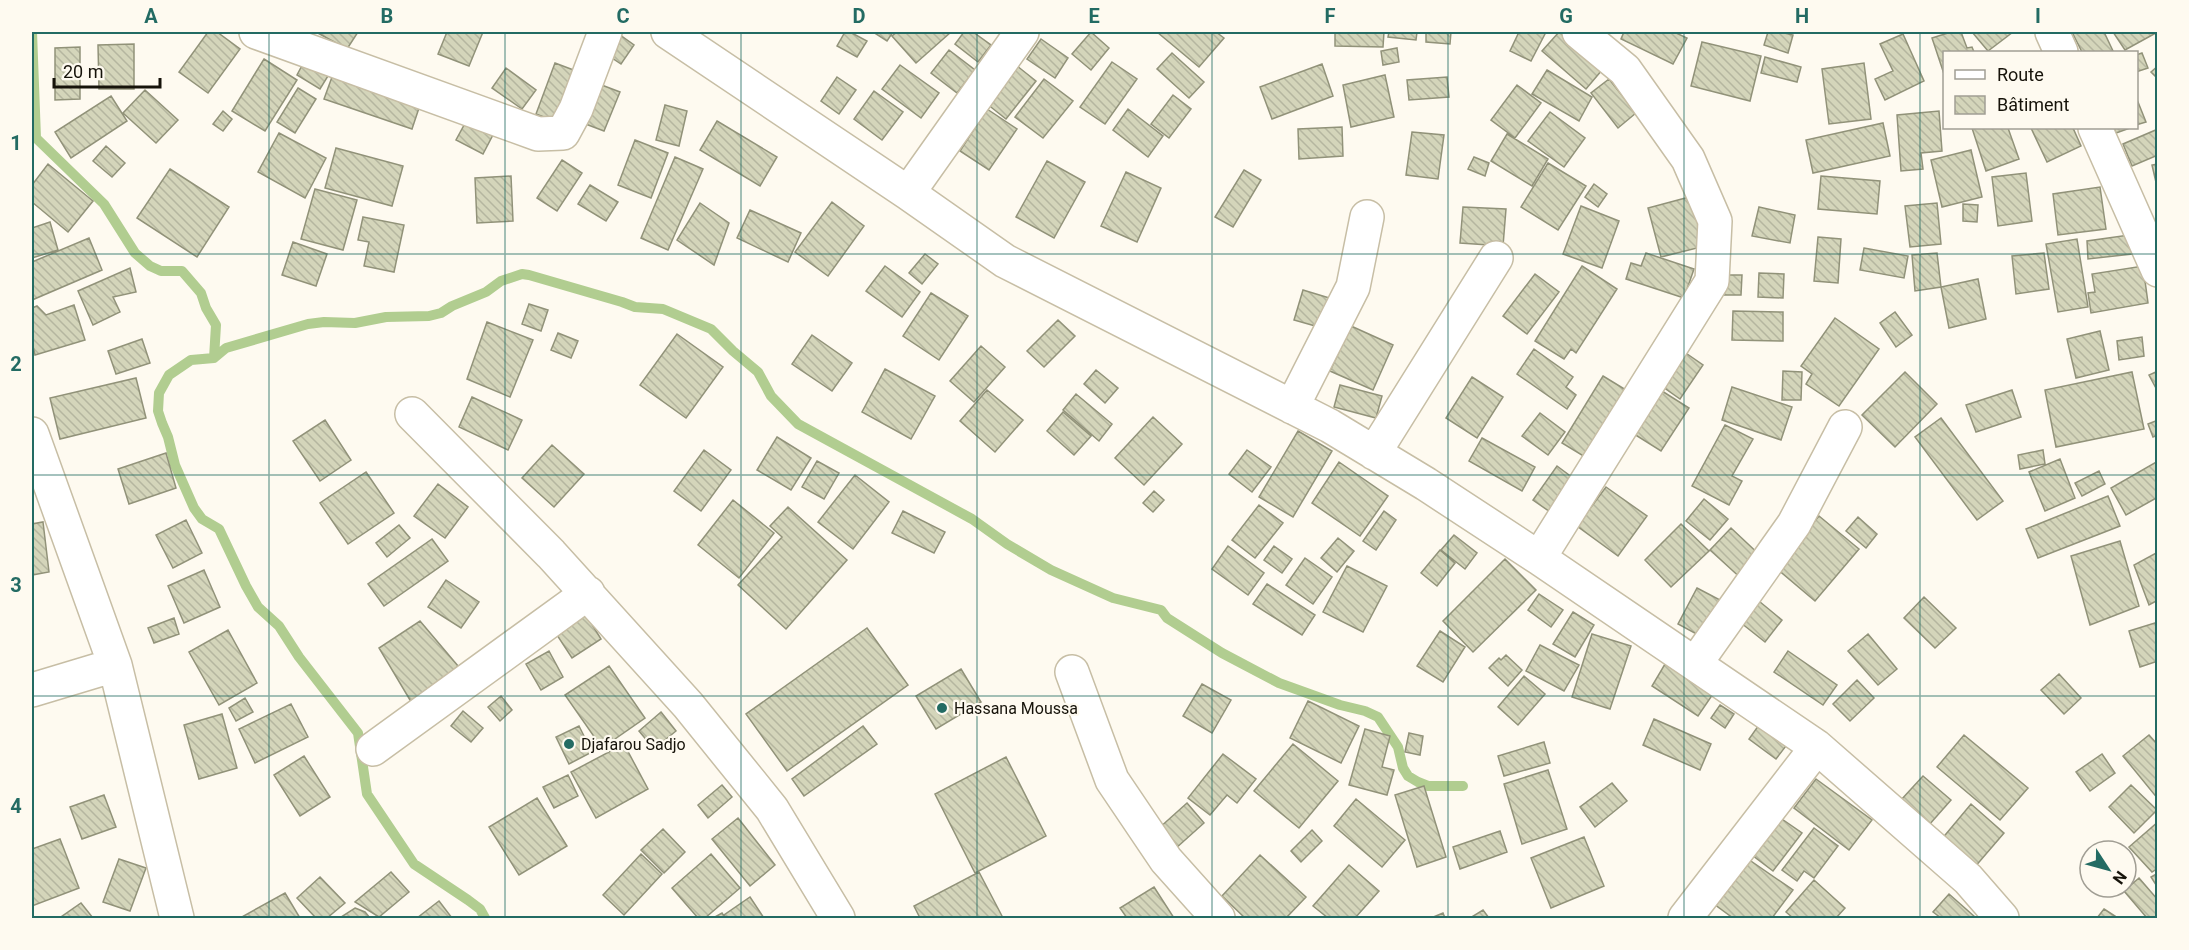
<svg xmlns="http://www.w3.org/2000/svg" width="2189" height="950" font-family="Roboto,sans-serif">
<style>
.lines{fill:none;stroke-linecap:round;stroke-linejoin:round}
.stream{stroke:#b1cd90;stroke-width:10}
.building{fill:url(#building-back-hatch);stroke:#919279;stroke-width:1.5}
.minor-casing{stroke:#c7bea5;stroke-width:36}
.minor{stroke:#fff;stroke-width:33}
.grid{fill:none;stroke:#236b63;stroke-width:1.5;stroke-opacity:0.55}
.poi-dot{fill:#236b63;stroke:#fefaf0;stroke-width:2}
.labels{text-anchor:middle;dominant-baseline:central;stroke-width:4.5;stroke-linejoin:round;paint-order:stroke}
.poi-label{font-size:16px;fill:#16130a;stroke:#fefaf0;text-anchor:start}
.neatline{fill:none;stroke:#236b63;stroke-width:2}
.grid-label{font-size:20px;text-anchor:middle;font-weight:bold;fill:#236b63}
</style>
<defs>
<pattern id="building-back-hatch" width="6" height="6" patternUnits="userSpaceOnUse" patternTransform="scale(1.5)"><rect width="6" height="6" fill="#d4d5ba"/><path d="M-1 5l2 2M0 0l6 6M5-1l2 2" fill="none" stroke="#b5b69f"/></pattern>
</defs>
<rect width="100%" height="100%" fill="#fefaf0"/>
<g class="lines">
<path class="stream" d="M32 32 36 138 104 204 135 253 150 266 161 271H182L201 293 206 308 216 325 214 358
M485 918 480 909 468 900 414 864 367 794 358 733 299 657 279 626 258 607 246 586 219 529 202 519 194 508 175 465 168 437 162 423 158 411 159 393 169 375 191 360 214 358 226 348 308 324 324 322 355 323 386 317 429 316 441 313 452 306 486 292 501 281 522 274 529 275 622 302 635 307 663 309 711 329 733 351 758 372 771 396 798 424 972 519 1007 544 1051 570 1113 598 1161 610 1167 618 1222 653 1279 683 1340 705 1365 711 1378 717 1398 747 1403 768 1408 776 1418 782 1428 786H1463"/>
</g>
<path class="building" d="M208 32H217L240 49 208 93 179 72Z
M316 32H358L347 49Z
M447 32H483L469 66 438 54Z
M616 32 634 45 621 64 603 52Z
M845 32H850L867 41 857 57 837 46Z
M873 32H893L887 41Z
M897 32H951L916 63 892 36Z
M964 32H973L991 45 978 62 955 44Z
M1091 32 1109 48 1091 70 1072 54Z
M1157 32H1216L1224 38 1199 67Z
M1335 32H1384L1383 47 1335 46Z
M1389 32H1417L1416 40 1388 37Z
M1426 32H1451L1450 44 1426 42Z
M1519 32H1546L1531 61 1510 51Z
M1559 32 1602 70 1586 89 1542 51Z
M1624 32H1674L1687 38 1673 64 1621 39Z
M1768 32H1780L1793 35 1788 53 1764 45Z
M1951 32H1961L1967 48 1972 47 1974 52H1944V74L1932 38Z
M1972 32H2013L1988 51Z
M2072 32H2104L2113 51 2109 52H2082Z
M2113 32H2152L2154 34 2125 50Z
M1903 34 1924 81 1885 100 1875 79 1893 71 1880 44Z
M1041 39 1068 58 1055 78 1027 59Z
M1702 42 1761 56 1750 101 1691 86Z
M134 44V89H99L98 45Z
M80 47V99L55 100V48Z
M1397 48 1399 62 1383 65 1381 51Z
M949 50 975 70 957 93 931 73Z
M1172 53 1204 82 1189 98 1157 69Z
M2142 53 2148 68 2136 72V55Z
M1765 57 1801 67 1797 82 1761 73Z
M306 58 331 71 320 89 297 75Z
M264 59 297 80 265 131 232 111Z
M1012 62 1036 81 1006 119 982 100Z
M1112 62 1137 79 1105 124 1080 107Z
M555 63 584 74 565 125 536 114Z
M1864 63 1871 119 1829 124 1822 69Z
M1322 64 1333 96 1272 119 1260 87Z
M900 65 939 93 921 118 882 89Z
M336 66 423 96 412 129 324 99Z
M2158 66V79L2151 72Z
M506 68 536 90 522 109 492 88Z
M1547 70 1592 97 1579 121 1532 94Z
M1385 75 1394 117 1351 127 1343 85Z
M837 77 856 90 839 114 821 101Z
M1447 77 1449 97 1409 100 1407 80Z
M1044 79 1073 101 1043 138 1015 117Z
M1609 79 1636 113 1618 128 1591 93Z
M599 84 620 92 604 131 583 123Z
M1517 85 1541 103 1515 138 1491 120Z
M298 88 316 99 295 133 277 122Z
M145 90 178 120 156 143 123 113Z
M874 91 903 112 882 140 854 119Z
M1173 95 1191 109 1169 138 1151 124Z
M111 96 127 121 71 158 55 132Z
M2136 97 2146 122 2136 125Z
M665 105 687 111 679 146 656 140Z
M987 109 1017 129 989 170 960 151Z
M1128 109 1163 136 1148 157 1113 130Z
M223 111 232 119 223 131 213 124Z
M1939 111 1942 151 1921 153 1923 169 1901 171 1897 115Z
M1550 112 1585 138 1564 167 1528 141Z
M469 116 496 129 483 154 456 140Z
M717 121 777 157 760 186 700 150Z
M1883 123 1890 156 1813 173 1806 140Z
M1342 127 1343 156 1299 159 1298 129Z
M1972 128H2008L2019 159 1986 171Z
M2031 128H2073L2081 146 2047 162Z
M2114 128H2130L2116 133Z
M2158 129V155L2132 166 2123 144Z
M1412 132 1444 135 1438 179 1406 175Z
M279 133 326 158 305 198 258 172Z
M1507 134 1548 159 1532 186 1491 161Z
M635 140 668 153 651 198 618 185Z
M106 146 125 163 112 177 93 161Z
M336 148 403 166 392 206 325 188Z
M1971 150 1982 197 1942 207 1931 160Z
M675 157 703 169 668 250 641 238Z
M1474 157 1489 163 1485 176 1468 169Z
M562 160 582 173 557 211 537 198Z
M1047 161 1085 182 1054 238 1016 217Z
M1548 163 1586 186 1558 230 1521 207Z
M48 164 93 201 68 232 32 202V185Z
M2158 164V191L2152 165Z
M170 169 229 207 197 257 137 218Z
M1244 170 1261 180 1233 227 1215 217Z
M1126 172 1161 188 1137 242 1101 226Z
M2026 173 2032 221 1998 226 1992 177Z
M511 176 513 221 477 223 475 178Z
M1821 176 1880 181 1877 214 1818 209Z
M1594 184 1607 194 1598 207 1585 197Z
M590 185 618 202 606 221 578 204Z
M2100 187 2106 229 2058 235 2053 194Z
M315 189 357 200 343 250 301 239Z
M1693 196 1705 246 1661 257 1648 208Z
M832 202 864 226 828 276 795 252Z
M700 203 729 223 714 265 677 240Z
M1937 203 1941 244 1910 247 1905 206Z
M1963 204 1978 205 1977 222 1963 221Z
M1581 206 1619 221 1602 268 1563 254Z
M1463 207 1506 209 1503 246 1460 243Z
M1759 207 1795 215 1790 243 1752 236Z
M750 210 801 233 788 262 737 238Z
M363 217 404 225 394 272 364 266 369 242 358 240Z
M50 222 58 250 32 258V228Z
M2129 235 2132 254 2088 259 2087 241Z
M1818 237 1841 239 1838 283 1814 281Z
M89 238 102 270 32 300V262Z
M2077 239 2088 307 2058 312 2046 244Z
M293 242 327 254 316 286 282 275Z
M1864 248 1908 256 1904 278 1860 270Z
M1646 253 1694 269 1684 298 1626 279 1631 263 1641 266Z
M1937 253 1941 287 1915 291 1912 255Z
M2044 253 2049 289 2016 294 2012 256Z
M925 254 938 264 922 284 909 273Z
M885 266 920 292 902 317 866 291Z
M1582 266 1617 289 1576 353 1571 349 1564 359 1535 341Z
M2143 266 2148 303 2091 313 2088 293 2095 292 2092 274Z
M130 268 136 292 113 297 120 312 93 325 78 291Z
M1759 273 1784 274 1783 298 1758 297Z
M1535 274 1559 292 1527 334 1503 316Z
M1720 275H1742L1741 295H1719Z
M1978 279 1986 319 1949 328 1941 287Z
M1303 290 1336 300 1326 329 1294 320Z
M931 293 968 316 939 360 903 336Z
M529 304 548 310 541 331 522 324Z
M74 305 85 340 35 355 32 342V308L37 306 46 315Z
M1733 311 1783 312V341L1732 340Z
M1895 312 1912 335 1896 347 1880 323Z
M1835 318 1879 349 1839 406 1806 384 1812 374 1801 366Z
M1058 320 1075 336 1044 367 1027 351Z
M487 322 533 340 510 397 467 379Z
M1351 326 1393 345 1373 390 1330 371Z
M2100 331 2109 370 2076 378 2067 339Z
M558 333 578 341 571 358 551 350Z
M677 334 723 367 686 418 640 385Z
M812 335 852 363 832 391 792 364Z
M2142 337 2144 356 2119 360 2117 341Z
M142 339 150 363 116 374 108 351Z
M981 346 1005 367 974 402 950 381Z
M1534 349 1573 377 1566 387 1576 395 1567 409 1517 374Z
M1680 349 1703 365 1680 399 1656 382Z
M885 369 935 396 911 439 862 412Z
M1096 370 1118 388 1105 403 1084 384Z
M1783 371 1802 372 1801 400H1782Z
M2158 371V392L2149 375Z
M1905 372 1937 404 1895 447 1862 415Z
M2132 372 2144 429 2056 447 2045 390Z
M1603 376 1631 393 1590 460 1562 443Z
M1472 377 1503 397 1477 438 1446 418Z
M136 378 146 418 60 439 50 398Z
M1340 385 1382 396 1376 418 1334 407Z
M1654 386 1689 408 1661 451 1626 429Z
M1732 387 1792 407 1781 440 1722 420Z
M987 390 1023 420 995 452 960 421Z
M2012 390 2021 417 1976 432 1966 405Z
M1076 394 1112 424 1099 441 1063 410Z
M472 397 522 420 508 450 459 427Z
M1063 412 1091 436 1074 455 1047 431Z
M1540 413 1565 432 1548 455 1522 436Z
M1153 417 1182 444 1144 485 1115 458Z
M1941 418 2003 501 1977 520 1915 437Z
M325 420 351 460 320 481 293 441Z
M2158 420V435L2153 437 2148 424Z
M1725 425 1753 439 1732 476 1742 481 1729 505 1692 486Z
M1298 431 1332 451 1293 517 1259 497Z
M777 437 811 458 791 490 757 470Z
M1482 438 1535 467 1522 491 1469 461Z
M552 445 584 474 554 507 522 478Z
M704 450 731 470 701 511 674 491Z
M1247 450 1271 467 1252 492 1229 474Z
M2043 450 2045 464 2020 469 2018 455Z
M166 453 176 488 129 504 118 469Z
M2060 459 2075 498 2045 511 2029 472Z
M817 461 839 473 824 499 802 487Z
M2158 461V497L2126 515 2111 488Z
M1339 462 1388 496 1360 536 1312 503Z
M1557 466 1577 481 1553 514 1533 500Z
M2099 471 2105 484 2082 496 2075 483Z
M366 472 394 513 348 544 320 503Z
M855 475 889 502 853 549 818 522Z
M438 484 468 507 445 538 414 516Z
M1606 487 1647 516 1618 556 1577 526Z
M1154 491 1164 500 1153 512 1143 503Z
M2108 496 2120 526 2038 558 2026 529Z
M1704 499 1728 519 1710 540 1686 521Z
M733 500 774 533 739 578 698 545Z
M1259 505 1283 523 1255 558 1232 540Z
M788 507 847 560 786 629 738 585 782 537 770 526Z
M903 511 945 532 934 553 892 533Z
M1384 511 1396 520 1376 550 1363 541Z
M1819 516 1859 549 1815 601 1776 568Z
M1858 517 1877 534 1866 548 1846 531Z
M186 520 202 553 173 568 156 535Z
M43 522 49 572 32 575V524Z
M1681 524 1709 551 1671 587 1645 560Z
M399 525 410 538 387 557 376 543Z
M1731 528 1764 559 1744 581 1710 550Z
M1454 535 1477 553 1465 569 1441 550Z
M1338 538 1354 551 1337 572 1321 558Z
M432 539 448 561 384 606 368 584Z
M2120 541 2139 606 2090 625 2071 556Z
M1228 546 1264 573 1248 595 1212 569Z
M1274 546 1292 559 1282 573 1264 560Z
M1440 550 1455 563 1437 586 1421 573Z
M2158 552V600L2149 605 2134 565Z
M1305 558 1332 577 1313 604 1286 585Z
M1505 559 1536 590 1473 652 1443 621Z
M1347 566 1387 586 1363 632 1323 612Z
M204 570 220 607 184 623 168 586Z
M446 580 479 602 461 628 428 607Z
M1267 584 1315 615 1302 635 1253 604Z
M1697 588 1722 601 1702 637 1678 624Z
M1539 594 1563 610 1551 627 1528 610Z
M1754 597 1782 620 1765 642 1736 619Z
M1924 597 1956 628 1935 648 1904 618Z
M1573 612 1594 625 1575 657 1553 644Z
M585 613 601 639 572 658 555 632Z
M174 618 179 634 154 643 148 628Z
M420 621 458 666 413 705 379 648Z
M2158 622V661L2140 667 2129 631Z
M867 628 908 685 787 771 746 714Z
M228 630 257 683 219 705 189 652Z
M1440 631 1465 647 1443 682 1417 666Z
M1592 634 1631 646 1610 709 1572 697Z
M1868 634 1897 669 1878 685 1848 651Z
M1540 645 1579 665 1564 691 1526 671Z
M549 651 563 677 541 690 526 664Z
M1788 651 1837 685 1823 705 1774 672Z
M1506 655 1522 670 1508 686 1489 668 1499 658 1501 660Z
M1665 664 1713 694 1698 716 1652 686Z
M609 666 645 718 602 748 565 695Z
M961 669 981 702 936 729 916 696Z
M2059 674 2081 698 2064 714 2041 690Z
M1524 676 1545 694 1518 725 1498 707Z
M1857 680 1874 698 1850 721 1833 704Z
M1202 684 1231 700 1212 733 1183 716Z
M501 696 512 710 500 721 488 707Z
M245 698 253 712 236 721 229 708Z
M1308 701 1359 726 1341 763 1290 738Z
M291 704 308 737 255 763 239 729Z
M1720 705 1734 714 1725 728 1711 718Z
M463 711 483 728 471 742 451 726Z
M661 712 676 731 654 749 639 731Z
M222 714 237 768 199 779 184 725Z
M1654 719 1711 744 1700 770 1643 745Z
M1761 722 1789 742 1776 759 1749 739Z
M579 726 592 752 569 764 556 737Z
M863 726 877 744 804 796 792 779Z
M1365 729 1390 736 1382 767 1394 770 1387 795 1349 785Z
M1409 733 1423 736 1420 755 1405 752Z
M1964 735 2028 788 2000 820 1937 767Z
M2149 735 2158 745V799L2123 756Z
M1544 742 1550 763 1504 776 1498 756Z
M624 744 648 789 596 818 571 772Z
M1293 744 1338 781 1299 828 1254 791Z
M1223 754 1256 779 1237 803 1227 795 1210 815 1188 798Z
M2102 754 2115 773 2090 791 2076 772Z
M304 756 330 797 300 816 274 775Z
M1006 757 1046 836 975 873 935 794Z
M1548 770 1567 829 1522 844 1504 784Z
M568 775 578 796 554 808 543 787Z
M1923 776 1951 800 1929 825 1901 800Z
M1816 779 1872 820 1849 850 1794 808Z
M1612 783 1627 801 1595 827 1580 807Z
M722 785 732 797 708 818 698 805Z
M2131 785 2157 810 2134 833 2109 807Z
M1424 786 1446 857 1417 867 1395 795Z
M104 795 116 827 82 839 70 807Z
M537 798 567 846 519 875 489 827Z
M1356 799 1405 840 1382 867 1334 826Z
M1187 803 1204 823 1175 849 1158 829Z
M1971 804 2004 833 1974 868 1941 840Z
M1779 817 1802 833 1773 871 1752 855Z
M738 818 775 865 750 886 712 839Z
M2158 822V868L2152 872 2129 847Z
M1814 828 1838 846 1814 878 1804 871 1797 881 1782 870Z
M663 829 685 852 664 873 641 850Z
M1312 830 1322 841 1301 862 1291 851Z
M1500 831 1507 852 1460 869 1453 847Z
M1584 837 1604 886 1551 908 1531 858Z
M60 839 79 888 32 906V849Z
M641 854 662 874 624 915 603 895Z
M711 854 740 888 705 918H698L672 888Z
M1260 855 1306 897 1286 918H1245L1222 896Z
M119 859 146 868 130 911 103 902Z
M1748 859 1793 890 1772 918H1733L1714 904Z
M1349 865 1379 891 1355 918H1328L1313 906Z
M391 872 409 892 379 917 355 902Z
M979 872 1003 918H920L914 906Z
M2158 873V888L2151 877Z
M320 877 345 903 327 918H316L297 898Z
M2139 878 2158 900V915L2154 918H2147L2124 891Z
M1814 880 1845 908 1836 918H1793L1786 912Z
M1154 887 1174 918H1127L1120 908Z
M285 893 300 918H240Z
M1949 894 1975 917 1974 918H1941L1933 912Z
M750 897 764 918H726L724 915Z
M439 901 452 918H417Z
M81 903 93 918H61V917Z
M355 908 365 912 370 918 341 917Z
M2104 909 2118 918H2097Z
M1483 910 1489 918H1470Z
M722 913 725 918H713Z
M1443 913 1445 918H1431Z"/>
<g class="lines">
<g class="minor-casing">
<path id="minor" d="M256 32 538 134 563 133 576 109 605 32
M668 32 908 193 1005 261 1330 426 1426 484 1539 558 1817 747 1968 879 2002 918
M2052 32 2061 52
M2095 128 2158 270
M908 193 1022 32
M1292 407 1353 287 1367 217
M412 414 551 554 688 705 772 809 838 918
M32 434 115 665 177 918
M1374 453 1496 258
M1539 558 1712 281 1715 221 1688 159 1625 70 1579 32
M1695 664 1794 524 1845 427
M1072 672 1112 780 1166 860 1218 918
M32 690 115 665
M373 749 588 593
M1685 918 1817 747"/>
</g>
<use href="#minor" class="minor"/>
</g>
<path class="grid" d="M269 32V918M505 32V918M741 32V918M977 32V918M1212 32V918M1448 32V918M1684 32V918M1920 32V918M32 254H2158M32 475H2158M32 696H2158"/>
<g class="poi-dot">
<circle cx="942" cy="708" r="6"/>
<circle cx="569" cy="744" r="6"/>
</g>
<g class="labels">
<g class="poi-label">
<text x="954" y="708">Hassana Moussa</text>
<text x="581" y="744">Djafarou Sadjo</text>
</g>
</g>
<rect width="2189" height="950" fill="none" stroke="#fefaf0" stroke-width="66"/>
<rect x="1943" y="51" width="195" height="78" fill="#fefaf0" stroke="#a19e94" stroke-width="1.5"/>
<rect x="1955" y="70" width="30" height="9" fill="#ffffff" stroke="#a19e94" stroke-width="1.5"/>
<text x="1997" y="81" font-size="18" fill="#16130a">Route</text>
<rect x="1955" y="96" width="30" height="18" fill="url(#building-back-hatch)" stroke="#a19e94" stroke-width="1.5"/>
<text x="1997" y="111" font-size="18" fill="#16130a">Bâtiment</text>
<g transform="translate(2108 869) rotate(126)"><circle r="28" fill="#fefaf0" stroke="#a19e94" stroke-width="1.5"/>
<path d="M0-4.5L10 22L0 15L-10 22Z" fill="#236b63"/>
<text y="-9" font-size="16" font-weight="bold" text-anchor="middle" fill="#16130a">N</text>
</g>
<path d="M54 78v9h106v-9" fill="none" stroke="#16130a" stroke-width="3"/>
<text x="63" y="78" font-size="18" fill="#16130a" stroke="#fefaf0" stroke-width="4.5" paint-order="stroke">20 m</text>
<rect x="33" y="33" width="2123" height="884" class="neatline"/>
<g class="grid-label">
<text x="151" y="23">A</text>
<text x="387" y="23">B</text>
<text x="623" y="23">C</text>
<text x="859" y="23">D</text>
<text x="1094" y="23">E</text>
<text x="1330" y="23">F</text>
<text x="1566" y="23">G</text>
<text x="1802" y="23">H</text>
<text x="2038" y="23">I</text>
<text x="16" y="150">1</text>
<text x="16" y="371">2</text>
<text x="16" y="592">3</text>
<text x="16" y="813">4</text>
</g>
</svg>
